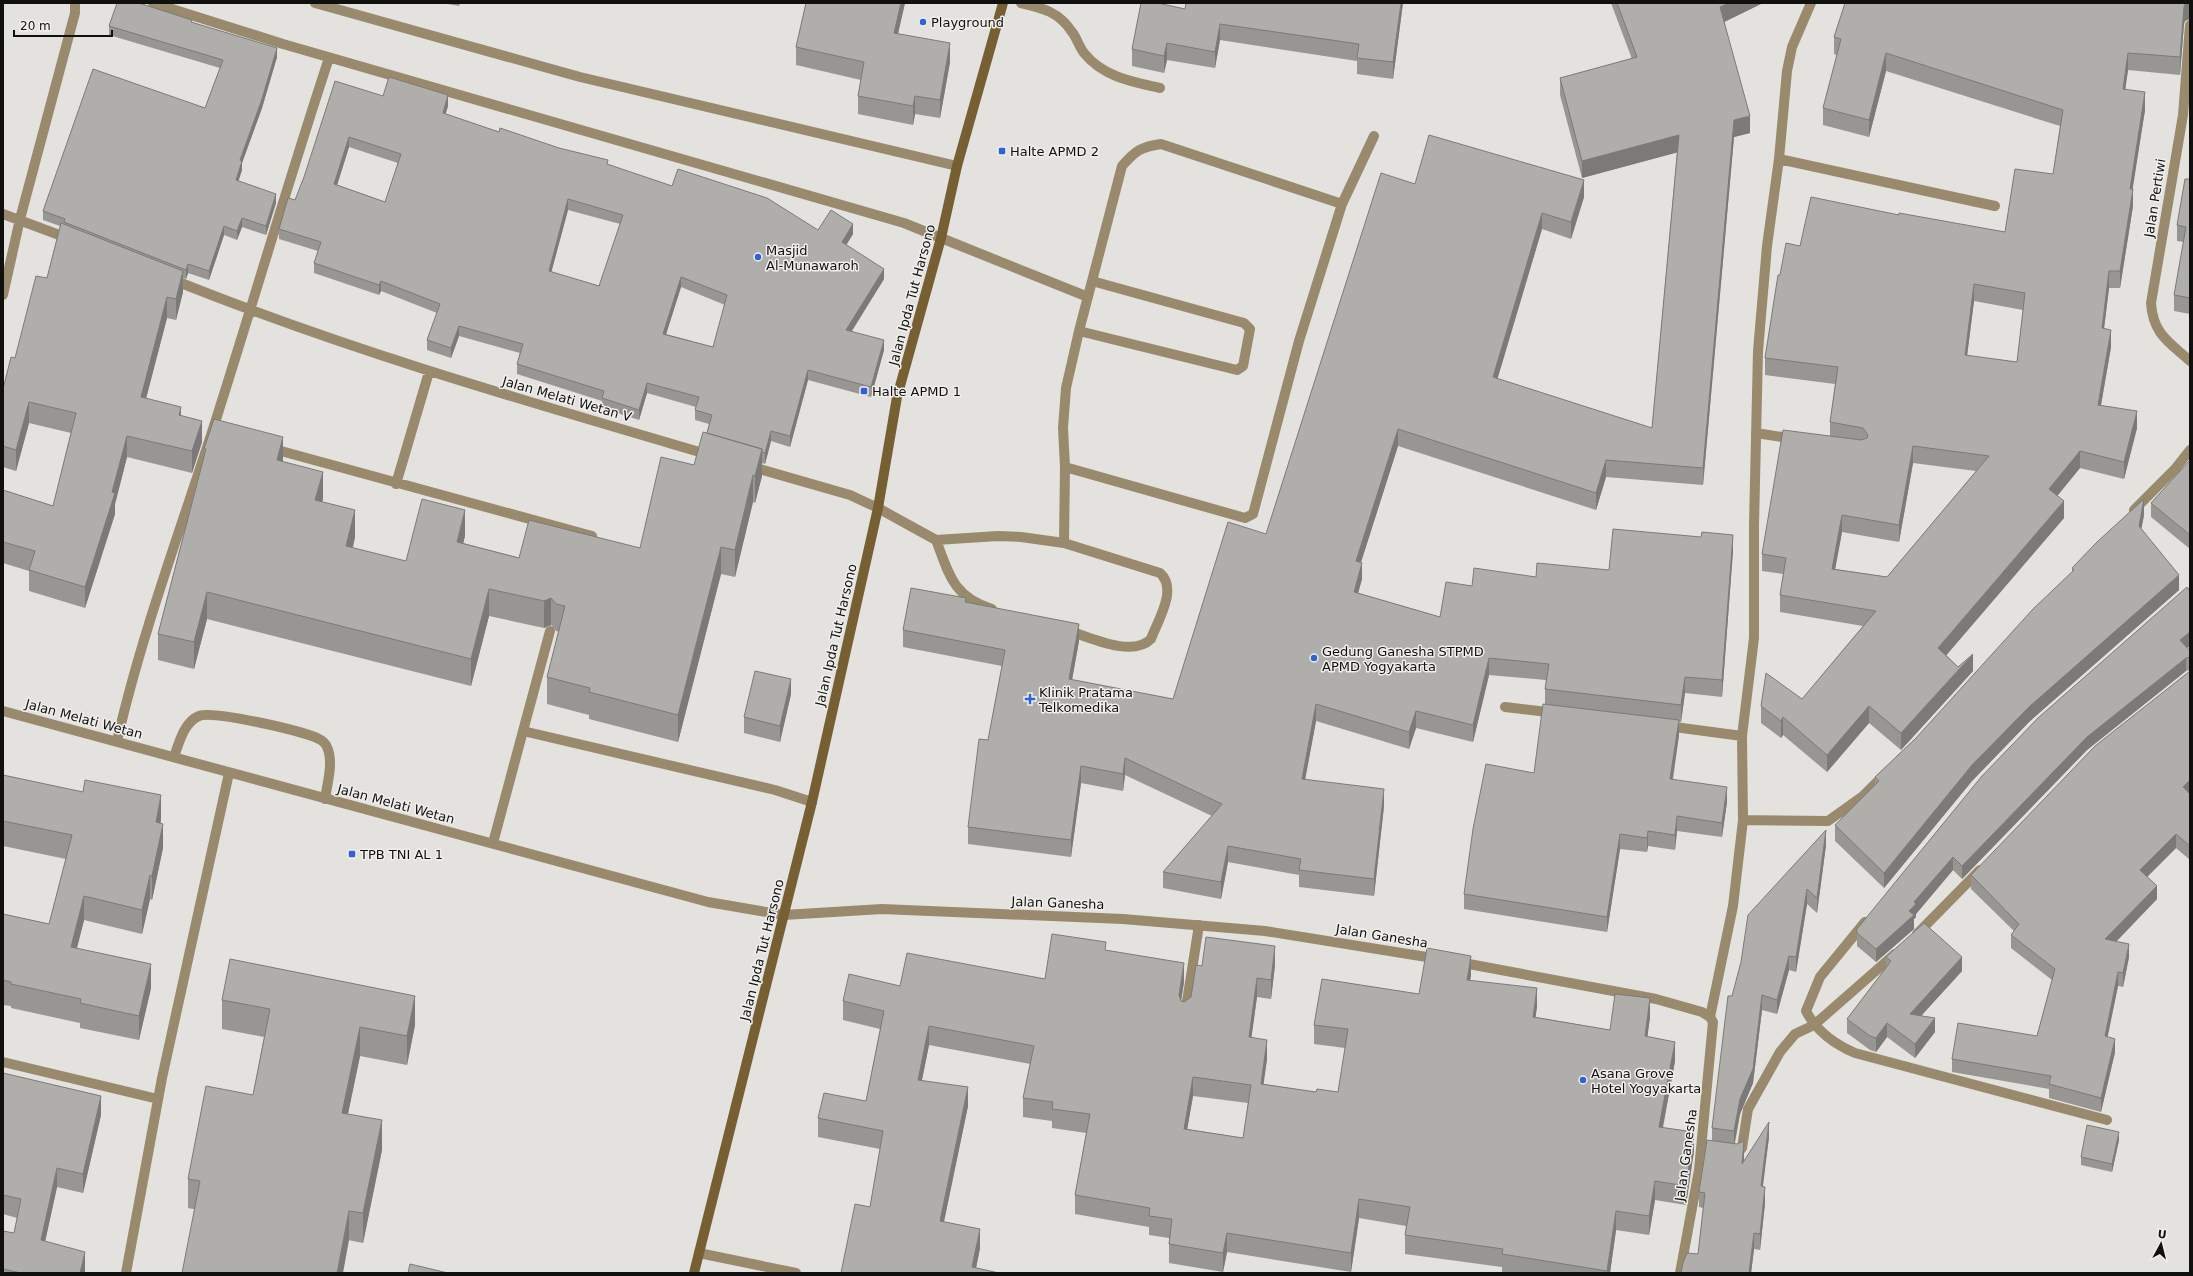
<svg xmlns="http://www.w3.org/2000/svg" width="2193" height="1276" font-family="'DejaVu Sans',sans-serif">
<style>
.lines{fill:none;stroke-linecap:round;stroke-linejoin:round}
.service{stroke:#998a6d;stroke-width:10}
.minor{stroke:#998a6d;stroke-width:10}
.tertiary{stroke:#998a6d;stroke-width:10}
.secondary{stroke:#765f33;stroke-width:10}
.wall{fill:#979693;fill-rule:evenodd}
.shaded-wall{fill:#7b7a78}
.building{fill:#b0aeab;stroke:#7b7a78;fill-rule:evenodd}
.poi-dot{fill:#3062d1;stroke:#f0efec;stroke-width:1.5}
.labels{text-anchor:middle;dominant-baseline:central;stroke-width:3;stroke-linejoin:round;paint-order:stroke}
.poi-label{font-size:13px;fill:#10100f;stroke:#f0efec;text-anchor:start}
.street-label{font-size:13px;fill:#10100f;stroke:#f0efec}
</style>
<rect width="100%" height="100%" fill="#e3e2de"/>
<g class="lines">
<path class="service" d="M1021 3C1043 8 1059 12 1072 32 1077 38 1079 47 1084 53 1103 77 1133 82 1160 88
M941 238 1088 297
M1079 331 1237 370 1243 366 1250 329 1244 323 1092 281
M1065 467 1245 518 1253 514 1299 341 1342 204 1374 136
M878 508 936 540 998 536 1021 537 1064 543 1160 573C1178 589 1158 620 1151 639 1132 658 1089 637 1067 630
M936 540C949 574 953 597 992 609
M1064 543 1065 467 1063 428 1066 388 1079 331 1122 166C1136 150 1141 147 1161 144L1342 204
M523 731 550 631
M493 843 523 731 775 790 812 802"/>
<path class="minor" d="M153 3 283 44 904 223 941 238
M315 3 580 77 957 166
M2190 25 2183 115 2151 303C2153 334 2169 342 2190 361
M1779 159 1995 206
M3 214 70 239
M171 279C347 350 529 402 710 455
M3 295 20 219 75 13V3
M1756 433 1795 439
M270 448 592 536
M749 466 850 495 878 508
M396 484 429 372
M2134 510 2175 469 2190 450
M1505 707 1556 713
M1667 726 1742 736
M117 741C141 636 179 534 212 432 252 307 288 182 329 58
M174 757C179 743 184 722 199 716 213 710 303 731 319 739 322 740 326 744 327 747 334 762 327 784 325 799
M1743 820 1828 821 1863 796 1884 775
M1865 922 1820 977 1806 1011C1817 1032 1834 1044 1855 1053L2107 1120
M1917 934 1980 870
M1185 1014 1199 925
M1710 1017 1733 906 1743 820 1742 736 1754 638V525L1758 351 1767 246 1779 159 1787 71 1792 47 1811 3
M3 1062 158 1099
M1738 1153 1742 1148 1748 1109 1780 1052 1795 1034 1814 1025 1895 954
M699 1253 796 1273
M126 1273 162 1078 229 773"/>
<path class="tertiary" d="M3 711 708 902 784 915 882 909 1123 919 1265 931 1439 959
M1458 962 1656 999 1702 1012 1710 1017 1713 1022 1699 1170 1680 1273"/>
<path class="secondary" d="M694 1273 812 802 878 508 897 397 941 238 957 166 1003 3"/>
</g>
<path class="wall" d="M442 3H460L459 6Z
M798 3H905L898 33 950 62 940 118 915 114 913 125 858 114V96L861 80 796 65V47L806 4Z
M1403 3 1393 79 1357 74V61L1220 40 1215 68 1167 60 1164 73 1132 66V49L1185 9Z
M1611 3H1763L1724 22 1750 133 1734 137 1703 485 1606 477 1596 510 1398 446 1361 562 1362 579 1358 593 1440 617 1472 586 1536 577 1609 570 1733 551 1722 697 1685 693 1681 722H1679V735L1673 780 1727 802 1722 837 1677 831 1675 850 1648 846 1647 852 1620 849 1607 932 1464 909V894L1534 773 1545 704V689L1546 680 1489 675 1473 742 1416 728 1409 749 1316 721 1305 780 1384 806 1374 896 1299 887V875L1228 862 1221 899 1163 888V872L1212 816 1125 775 1123 791 1081 783 1071 857 968 844V827L988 740 1002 666 903 647V630L966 602 1079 641 1072 680 1173 699 1266 534 1415 184 1584 197 1571 239 1542 229 1497 379 1652 428 1677 152 1582 178 1560 95V78L1632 59Z
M1844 3H2190L2184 24 2180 75 2128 70 2125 89 2145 110 2132 189 2133 206 2120 288H2109L2104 328 2111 347 2101 405 2137 428 2124 479 2080 468 2057 496 2064 518 1946 655 1958 667 1973 671 1901 750 1869 723 1827 772 1783 735 1781 738 1761 723V706L1802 699 1863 626 1780 612V595L1783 574 1762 571V554L1830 436V422L1835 384 1765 375V358L1780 275 1800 246 1899 215 2005 232 2053 174 2060 126 1886 71 1869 137 1823 125V108L1837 55 1834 54V37L1844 7ZM1974 301 2023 310 2017 362 1967 356ZM1913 463 1976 471 1887 577 1835 569 1842 532 1899 542Z
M192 23 277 57 262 108 242 163V170L238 181 276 203 266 235 242 227 237 240 224 235 209 280 188 273 186 279 183 278V292L176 320 167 318 146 398 181 416 202 442 192 473 127 457 115 504V514L85 608 29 591V571L3 563V490L53 506 71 433 29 423 16 471 3 467V389L15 358 47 278 60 226 43 220V211L205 108 220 68 109 35V26Z
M383 96 448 106 445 114 499 132 608 165 672 186 818 230 853 234 846 245 884 279 852 331 884 350 871 397 808 380 790 447 771 441 765 464 762 463V476L755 503 753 502 735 577 721 574 678 742 589 719V715L547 704V677L559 632 556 631 551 625 544 628 489 616 471 686 207 619 194 669 158 660V634L204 455V449L283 462 323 499 322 502 355 537 353 548 406 561 465 536 463 543 519 558 640 548 694 465 707 433 709 424 695 420V410L696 407 647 393 639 420 602 408V401L517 374V364L520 353 459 336 451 358 427 350V340L437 313 381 291 379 295 314 273V263L318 251 279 239V229L295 200ZM349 147 398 163 385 202 337 185ZM568 210 620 224 599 286 551 272ZM681 287 725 305 713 347 666 334Z
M2190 179V314L2174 311V295L2184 242 2177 241V225Z
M2190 460V549L2151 517V503Z
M2144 515 2141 529 2179 590 2029 722 1972 781 1884 888 1835 841V825L1875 784V777L1916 738 2072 572V568Z
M2190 591V646L2187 648 2190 651V670L2186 671 2087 750 1962 879 1953 870 1916 914V917L1914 919V929L1876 962 1857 946V929Z
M791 694 780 742 744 733V717Z
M3 775 161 820 160 823 163 848 152 900 150 899 142 934 84 920 77 948 151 988 139 1040 80 1028V1023L11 1008V1006L3 1005V914L49 924 66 859 3 846Z
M2190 794V860L2176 848 2147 877 2157 899 2116 942 2129 957 2123 987 2118 986 2107 1037 2115 1052 2101 1112 2049 1098V1089L1952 1072V1059L2037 1036 2052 980 2011 948V935L2014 931 1971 889V875Z
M1826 845 1817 913 1807 904 1796 972 1789 970 1777 1014 1762 1010 1753 1083 1740 1114 1735 1143 1744 1157V1160L1769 1137 1762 1187 1765 1203 1760 1250 1754 1249 1751 1273H1681L1698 1254 1703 1208 1699 1207V1192L1712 1140V1128L1732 996Z
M1106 950 1184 982 1181 1001 1184 1002 1191 997 1202 966 1275 965 1271 999 1257 997 1251 1038 1267 1059 1263 1084 1316 1092H1338L1345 1048 1314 1044V1025L1419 994 1471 975 1470 980 1537 1007 1535 1017 1610 1030 1650 1017 1647 1037 1675 1061 1663 1128 1694 1151 1686 1205 1655 1200 1649 1235 1616 1230 1610 1273H1502V1267L1405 1254V1235L1406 1226 1359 1218 1351 1272 1227 1252 1223 1272 1169 1263V1238L1149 1235V1227L1075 1214V1195L1086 1133 1052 1128V1121L1023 1117V1098L1030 1064 929 1045 922 1080 968 1106 944 1222 980 1248 976 1268 870 1207 880 1149 818 1137V1118L866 1101 880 1029 843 1020V1001L900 986 1045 979ZM1193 1096 1248 1103 1243 1138 1187 1129Z
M1886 957 1962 971 1921 1016 1935 1032 1915 1058 1887 1037 1876 1052 1870 1050 1847 1033V1019L1886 968Z
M222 1000 415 1025 407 1065 360 1056 348 1114 382 1150 363 1243 188 1208V1179L253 1095 264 1037 222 1029Z
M3 1073 101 1115 83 1193 57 1187 45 1242 85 1271V1273H3V1231L14 1233 17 1218 3 1214Z
M2119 1140 2112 1172 2081 1165V1157Z"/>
<path class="shaded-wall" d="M901 3H905L894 51V33Z
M1401 3H1403L1393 79V62Z
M1729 3H1763L1720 24V7Z
M2187 3H2190V19L2185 21 2184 24 2180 75V57L2184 7 2185 4Z
M1220 24V40L1215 68V52Z
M950 43V62L940 118V100Z
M1167 43V60L1164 73V56Z
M277 48V57L262 108 242 163V170L236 189V180L240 160Z
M1886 53V71L1869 137V120Z
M2128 53V70L2123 106V89Z
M2145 92V110L2130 206V189Z
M448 95V106L443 123V113Z
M915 96V114L913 125V106Z
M1750 116V133L1734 137 1703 485V468L1734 120Z
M1679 135V152L1582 178V161Z
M349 137V147L334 195V184Z
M1584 180V197L1571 239V222Z
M2133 189V206L2120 288V271Z
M276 194V203L266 235V226Z
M568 199V210L549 281V271Z
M1542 213V229L1493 394V377Z
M242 218V227L237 240V231Z
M853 224V234L842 252V242Z
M224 226V235L209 280V271Z
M188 264V273L186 279V270Z
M884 269V279L846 340V330Z
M183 271V292L176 320V299Z
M2109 271V288L2102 345V328Z
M681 277V287L663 344V334Z
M381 281V291L379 295V285Z
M1974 284V301L1965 372V355Z
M167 297V318L141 418V397Z
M459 326V336L451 358V348Z
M2111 330V347L2098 422V405Z
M884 340V350L871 397V387Z
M808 370V380L790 447V436Z
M647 383V393L639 420V410Z
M29 402V423L16 471V450Z
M181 407V428L179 415Z
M2137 411V428L2124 479V462Z
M202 421V442L192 473V451Z
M1398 429V446L1356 578V561Z
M771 431V441L765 464V453Z
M127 436V457L115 504V514L85 608V587L112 492Z
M283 437V464L277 460Z
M1913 446V463L1899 542V525Z
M762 449V476L755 503V476Z
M2080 451V468L2049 506V489Z
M1606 460V477L1596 510V493Z
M323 472V499L315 527V500Z
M753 475V502L735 577V550Z
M2144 499V515L2139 542V526Z
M2064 501V518L1938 665V648Z
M355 510V537L346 573V546Z
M465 510V536L457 569V542Z
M1842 515V532L1832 586V569Z
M1733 535V551L1722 697V680Z
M721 547V574L678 742V715Z
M1362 563V579L1354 608V592Z
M2179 575V590L2029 722 1972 781 1884 888V873L1972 765 2029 707Z
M489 589V616L471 686V659Z
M207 592V619L194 669V642Z
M551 598V625L544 628V601Z
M1079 624V641L1069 696V679Z
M2190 632V646L2180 653V640Z
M1973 654V671L1901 750V733Z
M1489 658V675L1473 742V725Z
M2186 658V671L2087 750 1962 879V866L2087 737Z
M1685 677V693L1681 722V705Z
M791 679V694L780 742V726Z
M1316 704V721L1302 796V779Z
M1869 706V723L1827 772V755Z
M1416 711V728L1409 749V732Z
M1783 717V735L1781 738V721Z
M1679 720V735L1670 794V779Z
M1125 758V775L1123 791V774Z
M1081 766V783L1071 857V840Z
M2190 780V793L2183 800V787Z
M1727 787V802L1722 837V823Z
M1384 789V806L1374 896V879Z
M161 795V820L156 847V822Z
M1677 816V831L1675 850V835Z
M163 824V848L152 900V876Z
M1826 830V845L1817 913V898Z
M1648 831V846L1647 852V838Z
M1620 834V849L1607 932V917Z
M2176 834V848L2140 884V870Z
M1228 846V862L1221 899V882Z
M1953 857V870L1916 914V917L1914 919V929L1876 962V949L1909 911 1914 902Z
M150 875V899L142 934V910Z
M2157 886V899L2105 953V939Z
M1807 889V904L1796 972V957Z
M84 896V920L71 971V947Z
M2129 944V957L2123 987V973Z
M1275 946V965L1271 999V980Z
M1471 956V975L1467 999V980Z
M1789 956V970L1777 1014V1000Z
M1962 957V971L1910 1028V1014Z
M1184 963V982L1179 1014V995Z
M151 964V988L139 1040V1016Z
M2118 972V986L2105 1050V1036Z
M1257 978V997L1249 1056V1037Z
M1537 988V1007L1533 1036V1017Z
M1762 995V1010L1753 1083 1740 1114 1734 1146V1131L1740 1099Z
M415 996V1025L407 1065V1036Z
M1650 998V1017L1645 1056V1036Z
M1935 1018V1032L1915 1058V1044Z
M1887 1023V1037L1876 1052V1038Z
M929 1026V1045L918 1099V1080Z
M360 1027V1056L342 1142V1113Z
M2115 1039V1052L2101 1112V1098Z
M1267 1040V1059L1261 1103V1084Z
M1675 1042V1061L1659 1146V1127Z
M1193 1077V1096L1184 1148V1129Z
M968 1087V1106L940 1240V1221Z
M101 1096V1115L83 1193V1174Z
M382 1120V1150L363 1243V1213Z
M1769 1122V1137L1761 1202V1186Z
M1694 1132V1151L1686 1205V1186Z
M2119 1132V1140L2112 1172V1164Z
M1744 1141V1157L1742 1180V1164Z
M57 1168V1187L41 1260V1240Z
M1655 1181V1200L1649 1235V1216Z
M1765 1187V1203L1760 1250V1234Z
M1359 1199V1218L1351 1272V1253Z
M349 1211V1240L343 1273H337Z
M1616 1211V1230L1610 1273H1607Z
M980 1229V1248L975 1273 972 1267Z
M1227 1233V1252L1223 1272V1253Z
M1754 1233V1249L1751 1273H1749Z
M85 1252V1273H80Z"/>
<path class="building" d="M117 3H139L192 20 191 22 277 48 262 99 240 160 242 161 236 180 276 194 266 226 242 218 237 231 224 226 209 271 188 264 186 270 64 222 65 219 43 211 93 69 205 108 223 60 109 26Z
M806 3H901L894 33 950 43 940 100 915 96 913 106 858 96 864 62 796 47Z
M1141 3H1158L1185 9 1186 3H1401L1393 62 1357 58 1359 44 1220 24 1215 52 1167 43 1164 56 1132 49Z
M1617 3H1729L1720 7 1750 116 1734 120 1703 468 1606 460 1596 493 1398 429 1356 561 1362 563 1354 592 1440 617 1446 582 1472 586 1474 568 1536 577 1537 563 1609 570 1613 529 1701 537 1702 532 1733 535 1722 680 1685 677 1681 705 1545 689 1549 664 1489 658 1473 725 1416 711 1409 732 1316 704 1302 779 1384 789 1374 879 1299 870 1301 859 1228 846 1221 882 1163 872 1222 804 1125 758 1123 774 1081 766 1071 840 968 827 979 739 988 740 1005 650 903 630 911 588 966 598 965 602 1079 624 1069 679 1173 699 1228 522 1266 534 1381 173 1415 184 1429 135 1584 180 1571 222 1542 213 1493 377 1652 428 1679 135 1582 161 1560 78 1637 57Z
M1845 3H2187L2185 4 2184 7 2180 57 2128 53 2123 89 2145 92 2130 189H2133L2120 271H2109L2102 328 2111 330 2098 405 2137 411 2124 462 2080 451 2049 489 2064 501 1938 648 1958 667 1973 654 1901 733 1869 706 1827 755 1783 717 1781 721 1761 706 1766 673 1802 699 1876 611 1780 595 1786 558 1762 554 1783 430 1861 440 1867 438 1868 435 1863 428 1830 422 1838 367 1765 358 1778 275H1780L1786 243 1800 246 1811 197 1899 215V213L2005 232 2015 169 2053 174 2063 110 1886 53 1869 120 1823 108 1841 39 1834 37ZM1974 284 2025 293 2017 362 1965 355ZM1913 446 1989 456 1887 577 1832 569 1842 515 1899 525Z
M389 77 448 95 443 113 499 132 500 128 559 148 608 160 607 164 672 186 678 169 767 198 818 230 831 210 853 224 842 242 884 269 846 330 884 340 871 387 808 370 790 436 771 431 765 453 762 452V449L707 433 712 415 695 410 699 397 647 383 639 410 602 398 604 391 517 364 523 344 459 326 451 348 427 340 440 304 381 281 379 285 314 263 321 242 279 229 288 198 295 200 304 177 335 81 383 96ZM349 137 401 154 385 202 334 184ZM568 199 623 215 599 286 549 271ZM681 277 727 295 713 347 663 334Z
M2185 179H2190V298L2174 295 2186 227 2177 225Z
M61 223 183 271 176 299 167 297 141 397 181 407 179 415 202 421 192 451 127 436 112 492 115 493 85 587 29 570 35 551 3 542V490L53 506 76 413 29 402 16 450 3 446V389L11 357 15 358 36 276 47 278Z
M214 419 283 437 277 460 323 472 315 500 355 510 346 546 406 561 422 499 465 510 457 542 519 558 529 520 640 548 661 457 694 465 703 432 762 449 755 476 753 475 735 550 721 547 678 715 589 692 590 688 547 677 565 606 556 604 551 598 544 601 489 589 471 659 207 592 194 642 158 634 206 449H204Z
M2190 460V535L2151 503Z
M2144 499 2139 526 2179 575 2029 707 1972 765 1884 873 1835 825 1879 781 1875 777 1916 738 2033 609 2074 570 2072 568 2097 542Z
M2187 587 2190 591V632L2180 640 2190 651V657L2186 658 2087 737 1962 866 1953 857 1914 902 1916 904 1909 911 1914 915 1876 949 1857 933V929L1982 776 2038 718Z
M755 671 791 679 780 726 744 717Z
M2190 671V780L2183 787 2190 794V846L2176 834 2140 870 2157 886 2105 939 2129 944 2123 973 2118 972 2105 1036 2115 1039 2101 1098 2049 1084 2051 1076 1952 1059 1958 1023 2037 1036 2055 969 2011 935 2019 924 1971 875 2095 746Z
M1543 704 1679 720 1670 779 1727 787 1722 823 1677 816 1675 835 1648 831 1647 838 1620 834 1607 917 1464 894 1473 829 1486 764 1534 773Z
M3 775 83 792 85 780 161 795 156 822 163 824 152 876 150 875 142 910 84 896 71 947 151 964 139 1016 80 1003 81 999 11 984V982L3 980V914L49 924 72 835 3 821Z
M1826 830 1817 898 1807 889 1796 957 1789 956 1777 1000 1762 995 1753 1069 1740 1099 1734 1131 1712 1128 1728 996H1732L1741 962 1748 915Z
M1924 923 1962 957 1910 1014 1935 1018 1915 1044 1887 1023 1876 1038 1870 1036 1847 1019 1891 961 1886 957Z
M1052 934 1106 942 1105 950 1184 963 1179 995 1181 1001 1184 1002 1191 997 1196 965 1202 966 1206 937 1275 946 1271 980 1257 978 1249 1037 1267 1040 1261 1084 1316 1092 1317 1089 1338 1092 1348 1029 1314 1025 1322 979 1419 994 1427 948 1471 956 1467 980 1537 988 1533 1017 1610 1030 1615 994 1650 998 1645 1036 1675 1042 1659 1127 1694 1132 1686 1186 1655 1181 1649 1216 1616 1211 1607 1271 1502 1254 1503 1249 1405 1235 1410 1207 1359 1199 1351 1253 1227 1233 1223 1253 1169 1244 1172 1219 1149 1216 1150 1208 1075 1195 1090 1114 1052 1109 1053 1102 1023 1098 1034 1046 929 1026 918 1080 968 1087 940 1221 980 1229 972 1267 999 1273H841L855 1204 870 1207 883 1131 818 1118 824 1093 866 1101 884 1011 843 1001 849 974 900 986 907 953 1045 979ZM1193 1077 1251 1085 1243 1138 1184 1129Z
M230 959 415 996 407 1036 360 1027 342 1113 382 1120 363 1213 349 1211 337 1273H182L200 1181 188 1179 206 1086 253 1095 270 1009 222 1000Z
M3 1073 101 1096 83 1174 57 1168 41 1240 85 1252 80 1273H21L3 1269V1231L14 1233 21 1199 3 1195Z
M1769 1122 1761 1186 1765 1187 1760 1234 1754 1233 1749 1273H1681L1683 1263 1687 1253 1698 1254 1705 1193 1699 1192 1707 1140 1737 1144 1744 1141 1742 1164Z
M2087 1125 2119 1132 2112 1164 2081 1157Z
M410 1264 448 1273H408Z"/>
<g class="poi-dot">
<circle cx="923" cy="22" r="4"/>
<rect x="998" y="147" width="8" height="8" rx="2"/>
<circle cx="758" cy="257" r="4"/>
<rect x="860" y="387" width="8" height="8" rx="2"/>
<circle cx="1314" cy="658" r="4"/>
<path d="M1028 693h4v4h4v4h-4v4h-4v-4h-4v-4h4z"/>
<rect x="348" y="850" width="8" height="8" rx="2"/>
<circle cx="1583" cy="1080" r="4"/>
</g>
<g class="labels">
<g class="poi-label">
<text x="931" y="22">Playground</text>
<text x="1010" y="151">Halte APMD 2</text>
<text x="766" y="250">Masjid<tspan x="766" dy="15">Al-Munawaroh</tspan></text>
<text x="872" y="391">Halte APMD 1</text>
<text x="1322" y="651">Gedung Ganesha STPMD<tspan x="1322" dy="15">APMD Yogyakarta</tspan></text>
<text x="1039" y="692">Klinik Pratama<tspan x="1039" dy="15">Telkomedika</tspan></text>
<text x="360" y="854">TPB TNI AL 1</text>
<text x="1591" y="1073">Asana Grove<tspan x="1591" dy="15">Hotel Yogyakarta</tspan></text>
</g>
<g class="street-label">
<text transform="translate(2155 198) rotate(-81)">Jalan Pertiwi</text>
<text transform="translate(912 295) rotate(-75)">Jalan Ipda Tut Harsono</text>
<text transform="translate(567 399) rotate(16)">Jalan Melati Wetan V</text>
<text transform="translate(836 635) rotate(-77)">Jalan Ipda Tut Harsono</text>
<text transform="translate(84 719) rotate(15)">Jalan Melati Wetan</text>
<text transform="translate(396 804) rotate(15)">Jalan Melati Wetan</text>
<text transform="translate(1058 903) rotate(2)">Jalan Ganesha</text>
<text transform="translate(1382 936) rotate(9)">Jalan Ganesha</text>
<text transform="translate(762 950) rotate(-76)">Jalan Ipda Tut Harsono</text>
<text transform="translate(1686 1155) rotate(-82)">Jalan Ganesha</text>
</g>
</g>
<rect width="2193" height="1276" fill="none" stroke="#10100f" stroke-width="8"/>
<g transform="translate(2161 1244) rotate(7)" stroke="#f0efec" stroke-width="3" paint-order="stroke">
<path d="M0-3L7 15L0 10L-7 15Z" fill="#10100f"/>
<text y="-6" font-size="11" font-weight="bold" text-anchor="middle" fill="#10100f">U</text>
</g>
<path d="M14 30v6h98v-6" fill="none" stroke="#10100f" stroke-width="2"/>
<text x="20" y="30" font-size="12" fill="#10100f" stroke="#f0efec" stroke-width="3" paint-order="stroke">20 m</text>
</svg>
